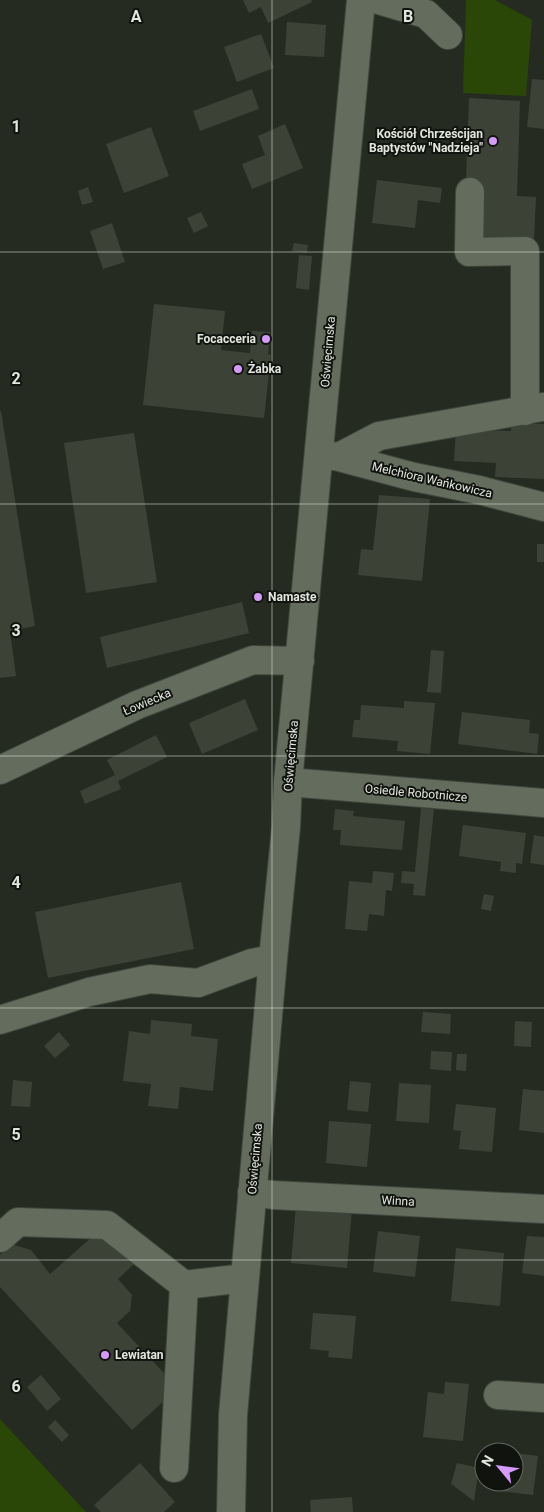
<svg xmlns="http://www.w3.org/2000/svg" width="544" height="1512" font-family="Roboto,sans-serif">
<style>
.green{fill:#2a4708}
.building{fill:#3c4336}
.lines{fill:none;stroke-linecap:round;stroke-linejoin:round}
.minor-casing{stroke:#41463c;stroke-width:30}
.minor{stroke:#646c5e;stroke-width:28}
.grid{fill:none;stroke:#e2e6df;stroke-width:1;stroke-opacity:0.55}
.poi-dot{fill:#d69bfa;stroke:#10130e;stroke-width:2}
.labels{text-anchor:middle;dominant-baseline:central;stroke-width:4;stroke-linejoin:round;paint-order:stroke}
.poi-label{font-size:12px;font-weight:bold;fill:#e2e6df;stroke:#10130e;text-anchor:start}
.street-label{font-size:12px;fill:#e2e6df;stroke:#10130e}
.grid-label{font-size:16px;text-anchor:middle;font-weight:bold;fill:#e2e6df;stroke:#10130e;stroke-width:4;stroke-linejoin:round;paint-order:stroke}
</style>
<rect width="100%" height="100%" fill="#252b20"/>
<path class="green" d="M466 0H495L532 20 526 96 463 93Z
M0 1419 86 1512H0Z"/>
<path class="building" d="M243 0H311L312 2 268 23 261 7 249 13Z
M287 22 326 25 324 57 285 55Z
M261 34 274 68 237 82 224 47Z
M532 79 544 80V129L527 127Z
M252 89 259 109 200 131 193 111Z
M469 98 520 101 517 196 536 197 534 239 477 237 480 181 466 180Z
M285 124 303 168 252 189 242 164 265 155 258 136Z
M151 127 169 176 124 193 106 144Z
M377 180 442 188 440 203 418 200 415 228 372 223Z
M88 187 93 202 82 205 78 191Z
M201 212 208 226 194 233 187 218Z
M112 223 125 262 103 269 90 231Z
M294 243 308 245 307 253 292 251Z
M299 255 312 256 309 290 296 288Z
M154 304 225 311 221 350 250 353 252 331 270 332 268 354 271 355 264 418 143 405Z
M0 411H1L35 626 10 631 16 676 0 678Z
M511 423 544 424V479L495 477 496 463 454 461 456 429 511 431Z
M134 433 157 582 86 593 64 443Z
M379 495 430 499 422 581 358 575 361 549 373 550Z
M537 544H544V562H537Z
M242 602 249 633 107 668 100 637Z
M431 650 444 651 441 693 427 692Z
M245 699 258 730 202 754 189 723Z
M404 701 435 703 430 754 397 751 398 741 352 737 354 720H360L361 705 404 708Z
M462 712 530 720 529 733 539 734 537 754 458 744Z
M156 735 167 757 118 781 121 789 85 804 80 791 115 775 107 760Z
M421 808 434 809 425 896 413 895 414 884 401 883 402 871 415 872Z
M335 809 354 811 353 816 405 821 402 850 340 845 341 830H333Z
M463 825 526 833 522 864 516 863V873L500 871 501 862 459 856Z
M534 835 544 837V865L530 863Z
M373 871 394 873 392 891 386 890 384 916 369 914 367 931 345 929 349 881 372 883Z
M181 882 194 949 48 978 35 912Z
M484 894 494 896 491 911 481 909Z
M423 1012 451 1014 450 1034 421 1032Z
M151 1020 192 1024 191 1036 218 1039 213 1091 180 1087 178 1109 148 1106 151 1084 123 1081 129 1031 150 1034Z
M515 1021 532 1022 531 1047 514 1046Z
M59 1032 70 1045 55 1058 44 1046Z
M431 1051 452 1052 451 1071 430 1069Z
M457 1054H467L466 1071 456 1070Z
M13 1080 32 1082 30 1107 11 1106Z
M350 1081 371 1083 368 1112 347 1110Z
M399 1083 431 1085 429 1123 396 1121Z
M523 1089 544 1091V1133L519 1130Z
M456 1104 496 1108 492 1152 459 1149 461 1131 453 1130Z
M329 1121 371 1124 367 1167 326 1163Z
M296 1205 352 1210 347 1268 291 1263Z
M101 1229 134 1264 118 1279 132 1295 130 1311 117 1323 178 1388 132 1430 0 1287V1255L11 1244 31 1250 50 1274Z
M378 1231 420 1236 415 1277 373 1272Z
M527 1236 544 1237V1276L522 1273Z
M456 1248 504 1253 500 1306 451 1301Z
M313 1313 356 1316 352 1359 328 1357 329 1351 310 1349Z
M41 1375 61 1399 47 1411 27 1387Z
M445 1382 469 1384 463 1441 423 1437 428 1392 444 1394Z
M55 1420 69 1435 62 1442 48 1427Z
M514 1453 538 1456 533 1495 492 1490 493 1482H514Z
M140 1463 175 1502 164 1512H101L94 1505Z
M457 1463 479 1468 474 1501 451 1484Z
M352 1497 353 1512H311L310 1500Z"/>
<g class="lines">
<g class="minor-casing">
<path id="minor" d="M379 0 426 14 448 35
M470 192 469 252 525 251V411
M319 454 339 457 414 477 479 490 544 507
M339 457 379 436 542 407
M0 770 137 705 253 660 300 661
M288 782 544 803
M0 1020 89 992 150 979 198 983 252 963 273 959
M252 1192 273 1195 544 1209
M0 1238 18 1222 107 1225 184 1285
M498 1395 544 1398
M174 1468 184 1285 245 1278
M231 1512 233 1415 273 959 286 827 288 782 361 0"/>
</g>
<use href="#minor" class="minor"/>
</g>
<path class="grid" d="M272 0V1512M0 252H544M0 504H544M0 756H544M0 1008H544M0 1260H544"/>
<g class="poi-dot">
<circle cx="493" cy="141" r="5"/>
<circle cx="266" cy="339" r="5"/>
<circle cx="238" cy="369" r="5"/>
<circle cx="258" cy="597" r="5"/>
<circle cx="105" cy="1355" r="5"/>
</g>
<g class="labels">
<g class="poi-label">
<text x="483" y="134" text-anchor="end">Kościół Chrześcijan<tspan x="483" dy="14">Baptystów "Nadzieja"</tspan></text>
<text x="256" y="339" text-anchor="end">Focacceria</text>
<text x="248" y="369">Żabka</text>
<text x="268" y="597">Namaste</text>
<text x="115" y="1355">Lewiatan</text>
</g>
<g class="street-label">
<text transform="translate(328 352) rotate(-85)">Oświęcimska</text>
<text transform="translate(432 480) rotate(13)">Melchiora Wańkowicza</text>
<text transform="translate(147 702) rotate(-23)">Łowiecka</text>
<text transform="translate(291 756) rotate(-85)">Oświęcimska</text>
<text transform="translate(416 793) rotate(5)">Osiedle Robotnicze</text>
<text transform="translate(255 1159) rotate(-85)">Oświęcimska</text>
<text transform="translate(398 1201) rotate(3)">Winna</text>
</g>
</g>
<g class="grid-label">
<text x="136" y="22">A</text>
<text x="408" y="22">B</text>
<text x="16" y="132">1</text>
<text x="16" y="384">2</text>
<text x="16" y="636">3</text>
<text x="16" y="888">4</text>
<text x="16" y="1140">5</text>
<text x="16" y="1392">6</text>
</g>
<g transform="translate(499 1467) rotate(299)"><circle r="24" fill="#10130e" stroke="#646762"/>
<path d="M0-4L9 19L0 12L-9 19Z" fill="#d69bfa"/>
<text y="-8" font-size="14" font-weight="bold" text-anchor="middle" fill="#e2e6df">N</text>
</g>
</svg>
